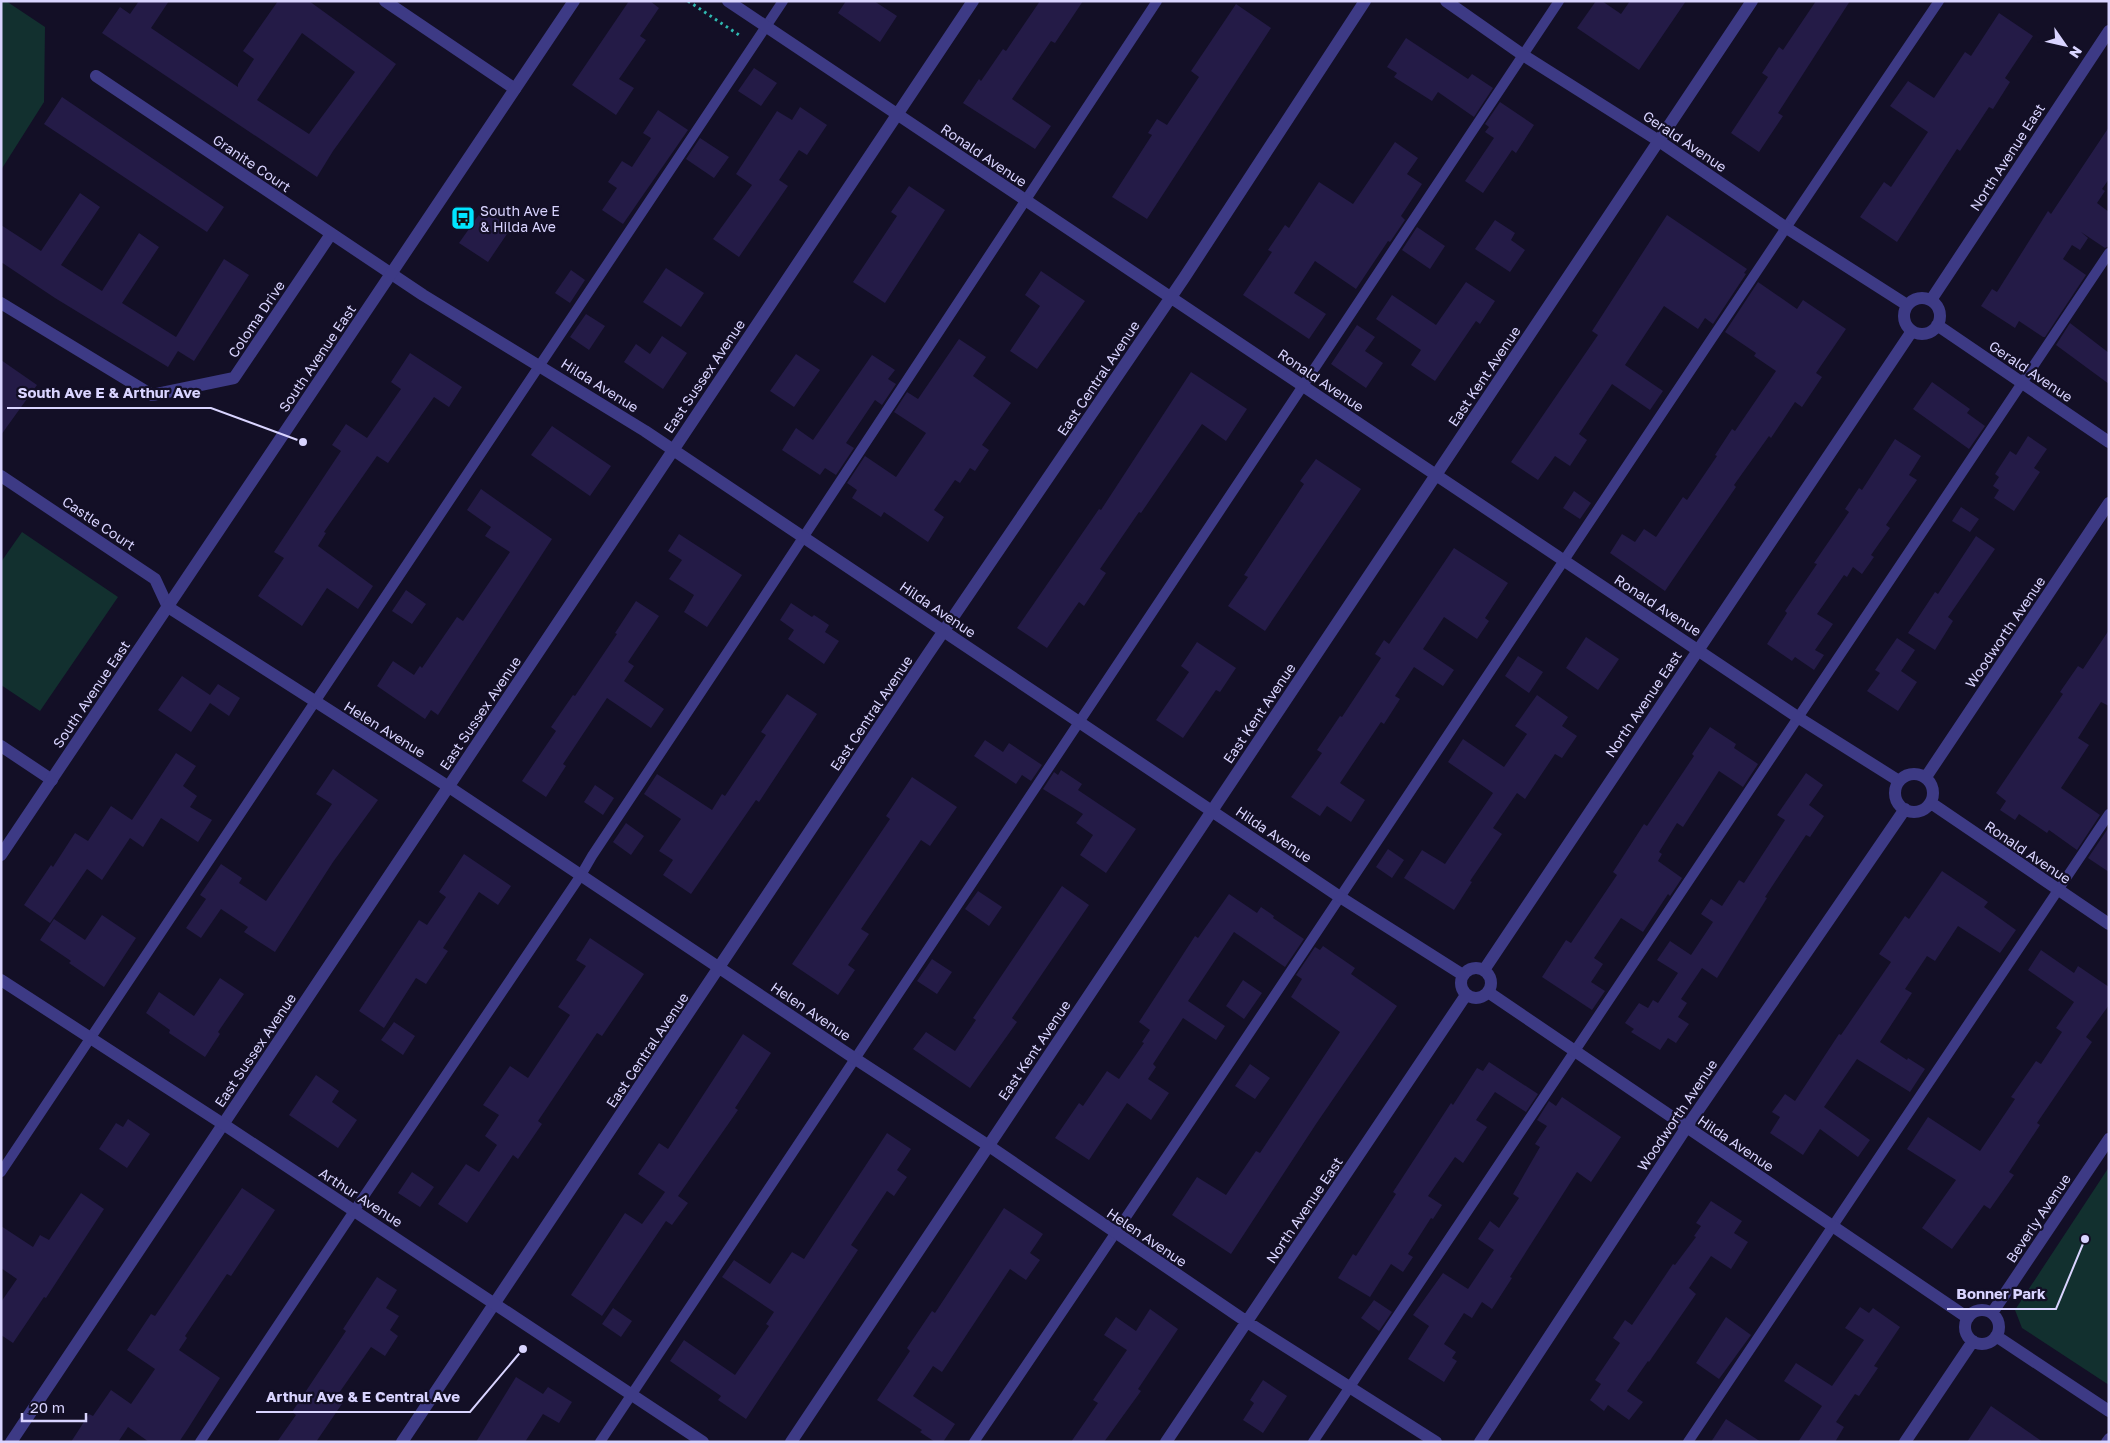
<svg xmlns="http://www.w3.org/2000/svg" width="2110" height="1443" font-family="'Golos Text',sans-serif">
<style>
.green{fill:#12302f}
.building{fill:#241b47;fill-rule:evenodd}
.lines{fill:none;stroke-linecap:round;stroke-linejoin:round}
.path{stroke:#2fb8b0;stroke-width:3;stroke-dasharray:2.5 4;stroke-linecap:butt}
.service{stroke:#3d3a85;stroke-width:10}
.minor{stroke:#3d3a85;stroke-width:12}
.tertiary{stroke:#3d3a85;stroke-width:12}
.labels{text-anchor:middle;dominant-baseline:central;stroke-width:4.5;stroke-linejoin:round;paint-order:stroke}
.street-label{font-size:14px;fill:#d9d4ff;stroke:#130f26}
.poi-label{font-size:14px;fill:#d9d4ff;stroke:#130f26;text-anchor:start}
.leader{fill:none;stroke:#d9d4ff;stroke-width:2}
.callout-dot{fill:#d9d4ff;stroke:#130f26;stroke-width:2}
.callout-label{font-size:15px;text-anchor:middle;font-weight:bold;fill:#d9d4ff;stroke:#130f26;stroke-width:4.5;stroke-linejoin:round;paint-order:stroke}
</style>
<rect width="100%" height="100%" fill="#130f26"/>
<path class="green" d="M1 1H6L45 27 44 102 1 170Z
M22 532 118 597 40 711 1 685V562Z
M2109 1167V1385L2022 1328 2015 1310Z"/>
<path class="building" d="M139 1H169L151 28 238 87V84L254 59 243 51 278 1H309L396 64 333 151 317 177 102 33 120 7 130 14ZM302 33 355 72 309 134 257 100Z
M629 1H650L659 8 640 36 646 40 619 79 634 88 616 115 572 85Z
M846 1H874L897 16 880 42 838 13Z
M1040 1H1083L1055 43 1051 41 1012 99 1051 126 1035 149 963 103 979 79 981 81 1003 49 1006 51Z
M1596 1H1602L1621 14 1630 1H1686L1639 70 1577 28Z
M1816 1H1850L1778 113 1783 116 1759 152 1731 133 1768 77 1762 73 1779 47 1783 50Z
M1236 4 1271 28 1147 219 1112 197 1152 135 1148 133 1157 119 1167 125 1199 77 1191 71Z
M1999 13 2033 36 2005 78 2010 82 1993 109 1989 107 1960 151 1957 149 1897 242 1860 217 1884 182 1891 187 1928 132 1890 106 1908 81 1934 98 1965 52 1971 56Z
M1406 38 1468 79 1472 74 1493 88 1474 117 1438 92 1432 101 1394 77 1397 73 1387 67Z
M754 68 777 83 761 106 738 91Z
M62 97 224 207 207 232 44 124Z
M1500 102 1534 125 1516 153 1512 150 1483 193 1465 181 1494 138 1485 132 1489 127 1485 124Z
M800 107 827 125 807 155 799 150 779 180 788 186 739 257 713 239 752 185 736 174 777 111 792 120Z
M658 110 688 130 623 224 602 210 617 188 608 182 622 161 632 167 651 138 643 133Z
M2109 127V179L2102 189 2105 191 2097 203 2109 212V246L2105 248 2081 232 2088 238 2080 250 2072 245 2063 259 2086 275 2045 337H2043L2019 321 2015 328 1981 306 1992 289 1997 292 2048 211 2051 214Z
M700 138 729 157 714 178 686 159Z
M1395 142 1418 158 1407 174 1422 184 1401 216 1405 220 1390 242 1388 241 1356 289 1315 261 1294 293 1326 314 1309 339 1243 295 1272 252 1268 250 1285 225 1289 228 1319 182 1353 204Z
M909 186 945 210 885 303 853 282 897 216 891 212Z
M80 193 100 207 61 265 102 291 139 233 159 247 122 303 176 337 224 259 249 275 194 361 178 351 168 367 55 298 1 262V225L41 251Z
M483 209 511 228 488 262 459 243Z
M1667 215 1747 269 1744 273 1746 274 1713 324 1705 318 1698 329 1664 306 1625 365 1663 391 1650 410 1612 384 1579 434 1587 440 1570 466 1555 456 1538 480 1511 462 1598 335 1592 331Z
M1495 220 1515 233 1511 240 1525 250 1510 272 1475 249Z
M1417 227 1445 246 1430 269 1402 250Z
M666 268 704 293 681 327 643 302Z
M571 270 585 280 570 303 555 293Z
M1041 271 1085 301 1037 369 1010 351 1040 306 1025 295Z
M1466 282 1495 301 1480 324 1476 321 1435 381 1411 365 1421 350 1376 319 1392 295 1436 325Z
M1758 282 1797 309 1803 300 1846 329 1816 373 1822 377 1802 407 1795 402 1771 438 1769 436 1734 485 1736 487 1665 591 1610 553 1622 534 1635 542 1644 529 1656 537 1683 497 1687 500 1717 456 1715 455 1732 429 1735 431 1776 371 1754 356 1756 353 1725 332Z
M586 314 605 326 589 350 570 337Z
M2070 323 2109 353V384L2056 345Z
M1357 325 1375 337 1365 351 1383 363 1366 388 1331 364Z
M662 336 687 353 663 389 624 362 636 344 650 354Z
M959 339 986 357 973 376 1011 403 982 445 989 450 975 471 970 468 960 483 955 480 934 510 944 517 928 542 884 512 881 517 852 498 857 490 847 483 865 456 896 477 926 433 894 412 907 392 918 399Z
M410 353 462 387 449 407 434 397 388 463 377 456 324 532 326 533 318 546 373 586 358 609 327 588 302 626 258 596 284 558 274 552 341 451 332 445 346 424 367 438 401 389 391 382Z
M796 354 820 370 794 407 770 391Z
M872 355 895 370 888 379 896 384 882 405 875 400 846 443 854 448 836 475 825 468 820 475 782 450 796 428 813 440Z
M1 360 37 385 1 435Z
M1191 372 1247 409 1226 441 1202 424 1141 513 1139 512 1100 569 1106 573 1084 606 1079 602 1047 648 1017 628 1099 509 1101 510Z
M1932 382 1970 409 1967 413 1985 426 1969 449 1913 409Z
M552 426 611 466 590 496 531 455Z
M2028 436 2047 449 2034 468 2040 472 2014 511 1994 498 1999 490 1993 486 1999 477 1995 474 2010 451 2016 455Z
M1895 439 1921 456 1909 475 1917 480 1886 525 1890 528 1871 555 1874 557 1862 574 1853 567 1847 577 1844 575 1817 614 1833 624 1815 650 1824 655 1814 670 1795 657 1792 661 1767 644 1787 613 1785 611 1817 564 1814 563 1849 512 1845 509 1859 488 1862 490Z
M1316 459 1361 489 1265 631 1228 606 1248 577 1244 575 1304 484 1300 481Z
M481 489 552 539 438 715 431 710 425 719 377 686 393 661 414 675 420 666 422 668 457 617 463 621 510 552 485 536 491 527 467 510Z
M1574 491 1591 503 1580 519 1563 508Z
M1961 507 1979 519 1970 532 1952 521Z
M679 534 742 575 707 627 684 612 694 595 669 579 682 560 668 551Z
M1976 536 1995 549 1948 617 1953 621 1935 650 1908 633 1935 592 1938 594Z
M1454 548 1508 583 1485 618 1489 621 1477 639 1444 617 1423 649 1454 670 1443 686 1414 667 1395 696 1400 699 1384 724 1381 722 1340 783 1365 800 1351 822 1327 806 1320 816 1291 797 1322 753 1317 750 1340 716 1342 717 1381 658 1375 654 1384 640 1389 644Z
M406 590 426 604 412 624 392 611Z
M636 601 659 616 628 662 634 666 624 681 664 709 651 728 607 698 563 764 566 766 546 797 522 781 556 731 551 727 573 695 575 696 617 634 615 633Z
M791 603 812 617 814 615 829 625 825 632 839 641 824 664 788 639 794 630 780 620Z
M2109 630V706L2101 702 2078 738 2089 745 2061 788 2100 815 2077 850 2049 830 2047 833 2019 814 2015 820 2000 810 2006 801 1996 793 2063 694 2060 692 2078 666 2083 669Z
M1586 637 1619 659 1598 690 1566 668Z
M1897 638 1915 650 1901 671 1917 682 1898 711 1867 691 1880 673 1875 670Z
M1197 642 1236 668 1220 692 1216 690 1183 738 1156 720 1189 672 1181 666Z
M1518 656 1543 672 1529 693 1505 676Z
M182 676 210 695 218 684 240 698 229 716 210 703 191 732 158 710Z
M787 694 817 714 759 802 756 800 691 894 663 875 673 860 659 851 681 819 644 794 657 774 712 810 722 794 725 796 766 735 761 732Z
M1537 695 1568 717 1562 726 1577 736 1562 758 1555 754 1525 799 1517 793 1493 828 1502 834 1470 881 1472 882 1454 910 1404 878 1422 850 1445 864 1493 793 1448 762 1463 739 1504 767 1527 734 1515 726Z
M1710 727 1736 744 1734 748 1758 764 1743 787 1719 771 1683 827 1677 823 1659 852 1662 854 1658 861 1682 878 1670 896 1668 894 1643 932 1621 918 1594 958 1603 964 1591 982 1605 991 1592 1010 1542 977 1566 940 1571 943 1617 875 1613 872 1644 824 1647 826 1694 756 1692 754Z
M985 740 1003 752 1009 743 1042 765 1031 781 1022 775 1016 784 974 756Z
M176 753 196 766 183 786 197 796 190 807 212 820 198 842 161 818 143 847 130 838 102 880 87 869 50 923 24 905 51 865 53 867 75 833 88 841 111 806 132 820Z
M333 769 378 800 333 862 275 952 244 932 248 927 221 909 201 938 186 928 206 899 200 895 221 864 242 878 239 883 266 901 332 804 316 794Z
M1061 770 1082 784 1078 790 1136 829 1106 873 1080 855 1093 835 1076 823 1083 814 1043 789 1054 772 1058 775Z
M1806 773 1823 785 1809 805 1824 816 1810 837 1806 835 1765 897 1767 898 1717 978 1702 968 1681 999 1687 1003 1678 1017 1689 1024 1676 1043 1668 1038 1660 1050 1631 1032 1634 1029 1625 1023 1639 1003 1648 1008 1653 1000 1658 1003 1678 973 1657 960 1670 941 1691 955 1713 922 1701 914 1711 899 1722 906 1739 880 1744 883 1785 820 1777 815Z
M912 777 957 807 930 846 921 840 861 929 869 934 848 965 855 970 838 995 792 964 890 819 886 816Z
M595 785 614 798 603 815 584 802Z
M626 823 644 836 631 855 613 842Z
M2109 827V872L2088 858Z
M1388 849 1404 860 1392 878 1376 867Z
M464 854 511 886 498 905 479 892 443 948 448 951 426 984 416 978 384 1028 359 1011 419 920 427 925 446 897 439 892Z
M1942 871 1988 902 1984 907 2016 930 2000 953 1958 926 1935 961 1927 956 1905 989 1912 993 1880 1042 1907 1060 1908 1058 1925 1069 1910 1092 1857 1059 1824 1107 1870 1140 1858 1157 1820 1129 1803 1155 1770 1133 1780 1117 1772 1112 1785 1094 1795 1101 1839 1034 1841 1035 1891 962 1879 954 1905 916 1909 919Z
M1062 886 1089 905 1012 1018 1017 1022 970 1088 913 1049 926 1032 955 1051 976 1020 973 1018Z
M978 891 1002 907 989 926 965 909Z
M1229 894 1257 913 1261 907 1274 916 1273 918 1304 939 1285 967 1234 932 1188 1001 1225 1026 1216 1040 1183 1018 1153 1064 1156 1067 1148 1079 1169 1093 1151 1120 1127 1103 1089 1160 1055 1138 1079 1103 1083 1106 1107 1071 1119 1079 1144 1043 1142 1042 1150 1030 1139 1022 1195 936 1198 938Z
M102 915 136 938 104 987 69 963 71 961 40 940 54 919 85 940Z
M590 938 644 974 602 1036 597 1033 538 1121 542 1124 518 1159 513 1155 467 1223 438 1204 466 1164 479 1172 497 1145 485 1136 499 1115 483 1105 510 1066 528 1078 570 1015 558 1007 586 966 576 960Z
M1323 946 1355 968 1351 974 1397 1006 1316 1124 1231 1254 1172 1215 1197 1177 1226 1195 1256 1151 1260 1153 1340 1032 1291 997 1302 979 1296 975 1315 947 1320 950Z
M2041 950 2074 973 2078 966 2109 987V1005L2086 1037 2092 1042 2037 1123 2040 1125 2009 1172 2014 1175 1990 1209 1984 1205 1952 1249 1922 1228 1956 1180 1907 1149 1928 1117 1980 1151 2015 1099 2011 1097 2036 1061 2041 1064 2062 1032 2056 1028 2074 1002 2028 970Z
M932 959 952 972 937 994 917 981Z
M220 978 244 994 218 1032 220 1034 205 1057 169 1033 170 1030 146 1013 159 992 194 1016Z
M1243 980 1262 993 1244 1019 1226 1006Z
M394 1022 415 1036 403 1055 381 1040Z
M743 1034 771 1053 735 1108 738 1110 678 1196 688 1203 672 1225 666 1221 602 1316 571 1295 625 1213 642 1224 665 1192 638 1174 659 1143 668 1149Z
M1489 1062 1538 1094 1526 1112 1495 1092 1476 1120 1487 1127 1463 1163 1455 1157 1428 1196 1442 1205 1433 1219 1431 1218 1408 1254 1413 1257 1403 1272 1391 1264 1370 1297 1338 1278 1353 1254 1356 1256 1396 1194 1393 1192 1451 1103 1453 1105 1477 1068 1483 1071Z
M1250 1064 1270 1078 1255 1099 1235 1086Z
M316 1075 339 1091 332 1102 357 1120 338 1148 289 1115Z
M1562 1097 1621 1137 1591 1182 1577 1172 1510 1277 1512 1278 1492 1309 1482 1302 1472 1318 1464 1313 1444 1344 1456 1352 1452 1358 1457 1361 1444 1382 1408 1359 1429 1326 1413 1315 1443 1273 1468 1289 1494 1250 1478 1239 1490 1221 1499 1228 1519 1198 1513 1194 1540 1147 1535 1144 1547 1126 1537 1120 1549 1101 1556 1106Z
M128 1119 150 1134 127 1168 99 1149 116 1123 123 1127Z
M887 1133 911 1149 897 1170 907 1177 894 1196 887 1191 851 1245 858 1250 746 1419 718 1400 721 1396 670 1361 684 1340 735 1375 769 1326 766 1324 774 1312 722 1277 734 1260 770 1284 792 1252 804 1259Z
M412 1172 434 1187 420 1207 398 1193Z
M242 1188 275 1210 231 1276 227 1274 185 1336 187 1338 179 1350 220 1378 189 1427 179 1442H149L128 1427 118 1442H71L89 1414 93 1416 111 1390 131 1404 155 1369 127 1350 151 1314 155 1316Z
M81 1193 104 1209 46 1298 44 1297 13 1343 1 1335V1302L17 1279 1 1268V1226L33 1247 40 1235 49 1240Z
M1711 1201 1742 1221 1734 1233 1748 1242 1731 1269 1711 1256 1689 1288 1696 1294 1649 1362 1648 1361 1627 1391 1643 1402 1629 1420 1608 1405 1604 1411 1590 1400 1601 1384 1595 1380 1620 1343 1613 1338 1625 1320 1632 1325 1673 1264 1675 1265 1696 1237 1694 1236 1701 1226 1696 1223Z
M1004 1208 1043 1234 1030 1253 1040 1260 1026 1280 1010 1269 942 1372 933 1366 913 1396 955 1424 943 1442H935L920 1432 922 1430 877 1400 910 1351 907 1348 932 1311 935 1313Z
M377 1277 397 1290 386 1308 399 1316 390 1330 398 1336 385 1356 371 1347 339 1393 346 1398 316 1442H277L296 1415 292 1412 346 1331 343 1329Z
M1374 1300 1392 1312 1379 1331 1361 1318Z
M1860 1307 1869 1313 1873 1308 1900 1327 1874 1366 1878 1368 1859 1396 1855 1394 1836 1422 1844 1427 1835 1442H1798L1822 1406 1784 1381 1796 1363 1832 1386 1864 1340 1845 1328Z
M613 1308 632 1321 621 1337 602 1324Z
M1150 1309 1178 1329 1138 1389 1141 1391 1104 1442H1071L1098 1403 1093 1400 1127 1350 1104 1335 1116 1317 1136 1331Z
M1726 1317 1751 1335 1719 1379 1696 1363Z
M516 1377 543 1394 548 1387 572 1402 559 1423 543 1414 525 1442H476Z
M1263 1380 1287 1396 1263 1433 1243 1420 1254 1403 1250 1400Z
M1991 1406 2043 1442H1967Z
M1726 1419 1761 1442H1711Z"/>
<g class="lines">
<path class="path" d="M688 1 742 37"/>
<path class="service" d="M1 1172 783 1
M200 1442 354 1211 581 875 592 856C782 572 968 285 1157 1
M600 1442 1559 1
M974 1442C1300 964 1614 479 1939 1
M1313 1442 2109 253
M1688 1442 2109 814
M2106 1442 2109 1438"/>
<path class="minor" d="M385 1 515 89
M728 1 1799 718 1899 781
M1446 1 1523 55 1659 141 1785 227 1907 305
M96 76 423 295 645 431 1340 897 1463 975
M1904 316a18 18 0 1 1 36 0a18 18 0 1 1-36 0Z
M1931 300 2109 31
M1 303 152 395 234 378 331 234
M1937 325 2109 442
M1 476 155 579 168 607 449 787 854 1058 989 1146 1247 1322 1436 1442
M1 746 52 780
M1895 793a19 19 0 1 1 38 0a19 19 0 1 1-38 0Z
M1926 777 2109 503
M1931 803 2109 924
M1461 983a15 15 0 1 1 30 0a15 15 0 1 1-30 0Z
M1484 970 1912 331
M1488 992C1648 1100 1808 1210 1968 1318
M1965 1327a17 17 0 1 1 34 0a17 17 0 1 1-34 0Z
M1992 1313 2109 1139
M1996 1336 2109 1411
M11 1442 973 1
M402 1442 928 654 1184 278 1365 1
M791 1442 1752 1
M1166 1442 1466 995
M1480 1442 1686 1128 1905 809
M1905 1442 1973 1341"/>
<path class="tertiary" d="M1 855 574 1
M1 980 223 1124 703 1442"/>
</g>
<defs>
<g id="bus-square" transform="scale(1.25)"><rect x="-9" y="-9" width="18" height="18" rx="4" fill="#00e5ff" stroke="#130f26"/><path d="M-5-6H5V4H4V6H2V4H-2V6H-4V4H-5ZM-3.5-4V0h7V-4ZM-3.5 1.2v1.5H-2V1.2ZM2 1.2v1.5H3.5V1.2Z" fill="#111"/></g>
</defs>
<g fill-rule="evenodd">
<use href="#bus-square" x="463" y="218"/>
</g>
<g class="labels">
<g class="street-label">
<text transform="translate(1685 141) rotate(34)">Gerald Avenue</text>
<text transform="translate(984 155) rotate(34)">Ronald Avenue</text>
<text transform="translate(2007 157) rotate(-57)">North Avenue East</text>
<text transform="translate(252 163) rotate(34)">Granite Court</text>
<text transform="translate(256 319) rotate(-56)">Coloma Drive</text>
<text transform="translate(317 358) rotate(-56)">South Avenue East</text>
<text transform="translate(2031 371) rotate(34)">Gerald Avenue</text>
<text transform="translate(704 376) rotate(-56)">East Sussex Avenue</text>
<text transform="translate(1484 376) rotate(-56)">East Kent Avenue</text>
<text transform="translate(1098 378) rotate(-56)">East Central Avenue</text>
<text transform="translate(1321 380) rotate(34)">Ronald Avenue</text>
<text transform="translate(600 385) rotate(32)">Hilda Avenue</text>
<text transform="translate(99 523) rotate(34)">Castle Court</text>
<text transform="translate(1658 605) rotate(33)">Ronald Avenue</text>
<text transform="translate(938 609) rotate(34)">Hilda Avenue</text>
<text transform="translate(2005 632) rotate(-56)">Woodworth Avenue</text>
<text transform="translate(91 694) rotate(-56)">South Avenue East</text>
<text transform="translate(1643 704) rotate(-56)">North Avenue East</text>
<text transform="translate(480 713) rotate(-56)">East Sussex Avenue</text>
<text transform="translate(871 713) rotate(-56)">East Central Avenue</text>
<text transform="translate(1259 713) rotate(-56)">East Kent Avenue</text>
<text transform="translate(385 729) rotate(32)">Helen Avenue</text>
<text transform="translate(1274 834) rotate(34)">Hilda Avenue</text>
<text transform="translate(2028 852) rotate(34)">Ronald Avenue</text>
<text transform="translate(811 1011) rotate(34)">Helen Avenue</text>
<text transform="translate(255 1050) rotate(-56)">East Sussex Avenue</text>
<text transform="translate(647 1050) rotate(-56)">East Central Avenue</text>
<text transform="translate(1034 1050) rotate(-56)">East Kent Avenue</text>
<text transform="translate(1677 1115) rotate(-56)">Woodworth Avenue</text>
<text transform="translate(1736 1143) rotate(34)">Hilda Avenue</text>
<text transform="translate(361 1197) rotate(33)">Arthur Avenue</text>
<text transform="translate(1304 1210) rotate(-56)">North Avenue East</text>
<text transform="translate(2038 1218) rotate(-56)">Beverly Avenue</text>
<text transform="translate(1147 1237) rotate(34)">Helen Avenue</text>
</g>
<g class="poi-label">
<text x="480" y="210">South Ave E<tspan x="480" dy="16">&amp; Hilda Ave</tspan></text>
</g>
</g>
<path class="leader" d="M303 442L211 408H7M2085 1239L2056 1309H1947M523 1349L470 1412H256"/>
<g class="callout-dot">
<circle cx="303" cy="442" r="5"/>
<circle cx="2085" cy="1239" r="5"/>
<circle cx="523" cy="1349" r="5"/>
</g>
<g class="callout-label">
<text x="109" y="398">South Ave E &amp; Arthur Ave</text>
<text x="2001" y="1299">Bonner Park</text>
<text x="363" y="1402">Arthur Ave &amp; E Central Ave</text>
</g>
<rect width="2110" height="1443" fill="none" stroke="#d9d4ff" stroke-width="5"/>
<g transform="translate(2065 45) rotate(124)" stroke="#130f26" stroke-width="4" paint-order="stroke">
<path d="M0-4L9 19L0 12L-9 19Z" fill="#d9d4ff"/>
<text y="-8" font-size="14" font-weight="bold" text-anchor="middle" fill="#d9d4ff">N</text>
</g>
<path d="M22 1413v8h64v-8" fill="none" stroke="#d9d4ff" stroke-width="2.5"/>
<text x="30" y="1413" font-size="15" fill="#d9d4ff" stroke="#130f26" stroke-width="4" paint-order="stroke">20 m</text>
</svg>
